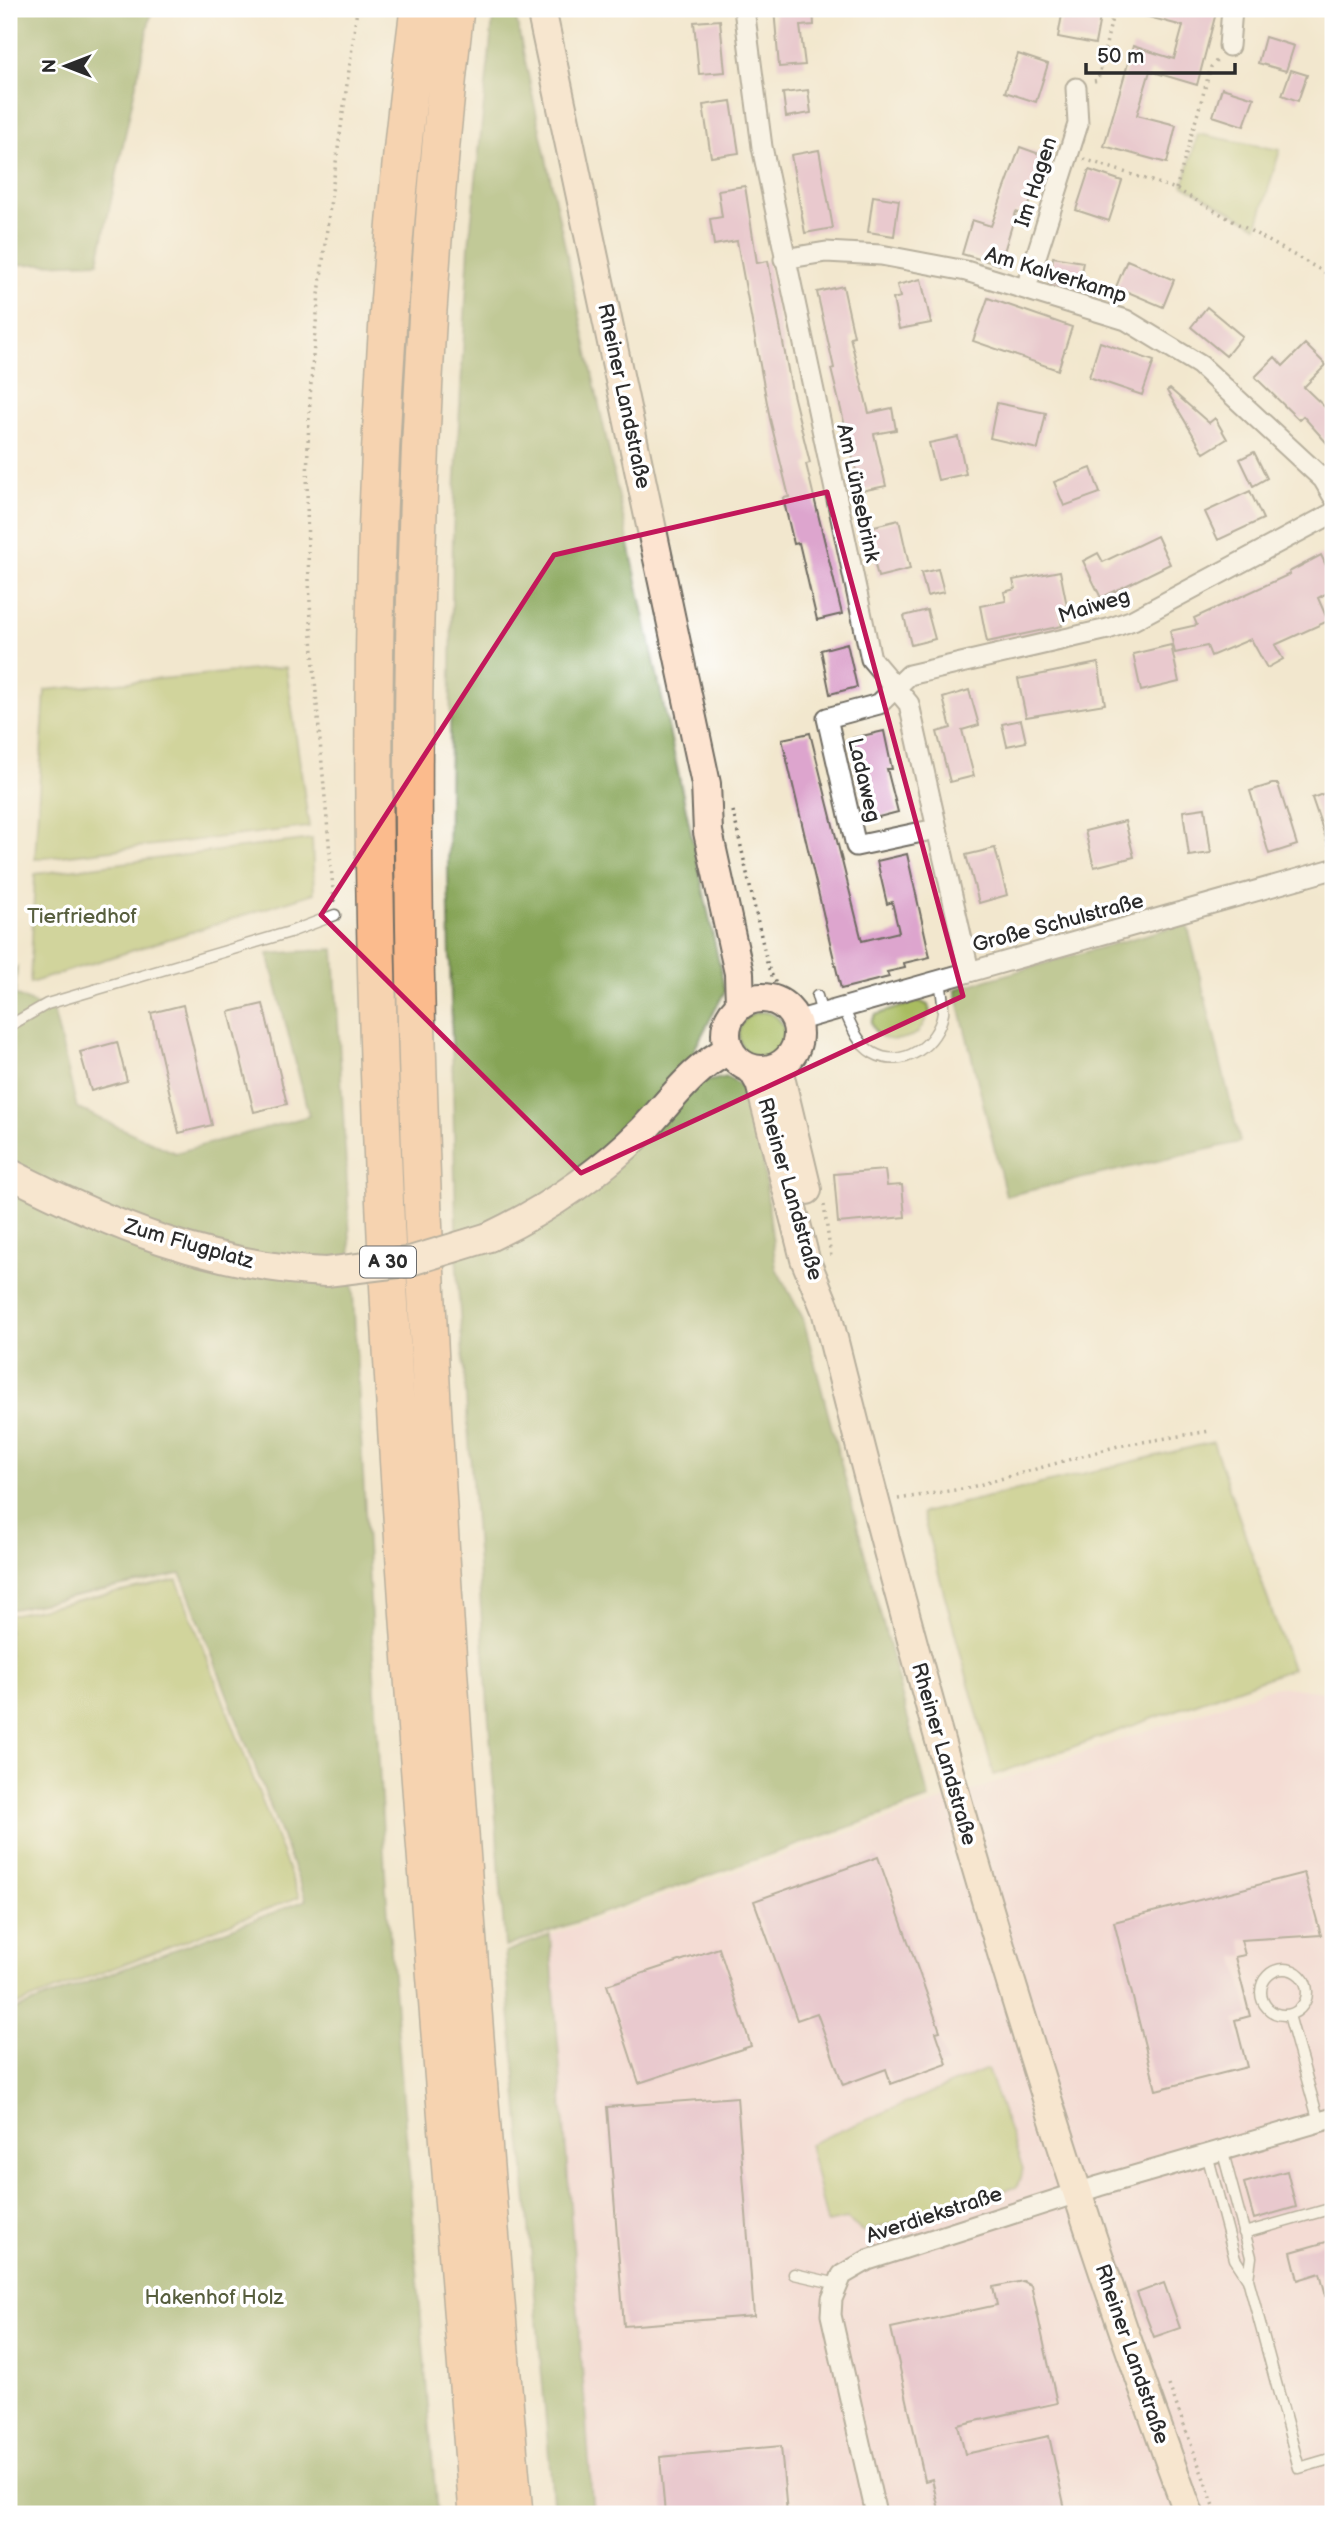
<svg xmlns="http://www.w3.org/2000/svg" width="1342" height="2523" font-family="'Balsamiq Sans',sans-serif">
<style>
.built{fill:#f5cfdb}
.green{fill:#a9bc60;stroke:#6a7446;stroke-width:2}
.forest{fill:#86a456;stroke:#586840;stroke-width:2}
.building{fill:#dda5ce}
.lines{fill:none;stroke-linecap:round;stroke-linejoin:round}
.lane-casing{stroke:#716d64;stroke-width:13}
.street-casing{stroke:#716d64;stroke-width:23}
.secondary-casing{stroke:#716d64;stroke-width:32}
.highway-casing{stroke:#716d64;stroke-width:40}
.path{stroke:#716d64;stroke-width:3.5;stroke-dasharray:2 5;stroke-linecap:butt}
.lane{stroke:#fff;stroke-width:10}
.street{stroke:#fff;stroke-width:19}
.secondary{stroke:#fde4d1;stroke-width:28}
.highway{stroke:#fbbb8d;stroke-width:37}
.secondary-bridge-casing{stroke:#716d64;stroke-width:32;stroke-linecap:butt}
.secondary-bridge{stroke:#fde4d1;stroke-width:28}
.marked{fill:none;stroke:#c2185b;stroke-width:5;stroke-linejoin:round}
.labels{text-anchor:middle;dominant-baseline:central;stroke-width:7;stroke-linejoin:round;paint-order:stroke}
.shield{fill:#fff;stroke:#6b6b6b;stroke-width:2}
.shield-label{font-size:19px;font-weight:bold;fill:#2b2b2b}
.street-label{font-size:21px;fill:#2b2b2b;stroke:#fff}
.park-label{font-size:21px;fill:#575e3e;stroke:#fff}
</style>
<rect width="100%" height="100%" fill="#fff"/>
<filter id="ink" filterUnits="userSpaceOnUse"><feTurbulence type="fractalNoise" baseFrequency=".0143" numOctaves="2"/><feDisplacementMap in="SourceGraphic" scale="14" xChannelSelector="R" yChannelSelector="G"/><feConvolveMatrix kernelMatrix="1 2 1 2 8 2 1 2 1" color-interpolation-filters="sRGB"/></filter>
<filter id="wash" filterUnits="userSpaceOnUse"><feTurbulence type="fractalNoise" baseFrequency=".00686" numOctaves="4" result="noise"/><feDisplacementMap in="SourceGraphic" scale="28" xChannelSelector="R" yChannelSelector="G"/><feGaussianBlur stdDeviation="1.57" result="paint"/><feColorMatrix in="noise" values="0 0 0 0 0 0 0 0 0 0 0 0 0 0 0 0 0 1.4 0 .05"/><feComposite in="paint" operator="in"/></filter>
<g filter="url(#wash)">
<rect width="100%" height="100%" fill="#f2e7ce"/>
<path class="built" d="M1277 1686 1333 1693V2514H593L550 1935Z"/>
<path class="green" d="M1198 134 1280 150 1257 226 1183 185Z
M286 667 309 827 35 859 45 690Z
M312 839 314 893 30 983 35 874Z
M919 1001 928 1005 930 1012 918 1033C900 1042 877 1045 871 1022L875 1015Z
M739 1035a23 23 0 1 1 46 0a23 23 0 1 1-46 0Z
M1213 1442 1292 1669 994 1775 922 1513Z
M177 1580 299 1897 9 2008V1615Z
M987 2069 1023 2169 1017 2187 863 2232 847 2219 827 2223 809 2144Z"/>
<path class="forest" d="M9 9H152L98 262 9 265Z
M494 9H514L725 991 694 1050 708 1081 727 1077 747 1090 761 1145 776 1268 803 1318 929 1799 505 1947 457 1272 448 868 453 529 469 245Z
M1187 923 1240 1142 1006 1196 955 989Z
M334 949 386 1889 437 2514H10L9 2012 306 1900 181 1574 9 1610V976L17 967 15 995 54 1013 77 1108 175 1153 309 1116 268 954Z
M550 1935 593 2514H554L505 1952Z"/>
<g id="blocks">
<path class="building" d="M774 9H813L814 25 800 26 805 65 779 67Z
M1063 9 1101 12 1095 44 1058 37Z
M1137 9H1217L1197 85 1150 71 1137 115 1176 125 1167 163 1104 146 1133 46 1174 59 1183 26 1137 14Z
M720 20 725 72 699 74 694 22Z
M1265 37 1294 46 1286 71 1258 63Z
M1018 54 1048 64 1036 102 1005 92Z
M1291 70 1307 75 1298 101 1282 95Z
M1222 88 1254 98 1244 126 1213 116Z
M808 90 811 113 786 117 783 93Z
M731 101 739 153 711 157 703 105Z
M1020 147 1045 156 1026 215 1016 212 1000 265 962 254 972 220 991 226Z
M819 150 833 228 805 233 791 155Z
M1089 170 1122 181 1109 221 1076 210Z
M745 186 757 263 768 261 791 386 810 463 806 464 842 614 817 620 799 543 794 544 783 498 789 497 770 419 737 241 714 245 710 219 722 217 718 190Z
M873 196 899 200 894 236 868 232Z
M1053 257 1083 262 1078 289 1049 283Z
M1127 260 1174 280 1163 307 1116 287Z
M921 279 931 323 899 329 893 299 900 297 897 285Z
M843 286 854 336 850 337 869 413 892 408 896 430 874 434 886 486 861 491 831 369 834 368 817 292Z
M988 298 1072 327 1058 370 973 341Z
M1207 307 1242 336 1226 356 1191 327Z
M1100 342 1154 361 1142 395 1089 377Z
M1305 344 1326 365 1304 387 1333 415V450L1303 416 1299 420 1255 377 1275 357 1283 366Z
M1170 389 1209 423 1215 418 1227 439 1204 453 1167 391Z
M997 403 1046 413 1038 449 990 438Z
M958 437 966 474 938 480 929 443Z
M1254 452 1267 478 1253 486 1240 459Z
M1091 468 1100 493 1064 506 1054 482Z
M1250 491 1263 519 1218 540 1205 512Z
M899 520 910 569 878 577 866 528Z
M1157 536 1170 564 1101 598 1083 561 1098 553 1103 562Z
M1321 555 1333 580V590L1318 598 1328 621 1275 645 1283 659 1267 668 1251 639 1211 656 1207 646 1175 653 1170 631 1197 625 1194 618 1290 574 1289 572Z
M938 569 944 592 927 596 921 573Z
M1060 571 1067 606 1058 608 1062 626 987 642 980 606 1006 601 1004 592 1015 589 1013 580Z
M927 610 935 639 911 645 904 616Z
M847 643 857 687 830 694 821 650Z
M1171 645 1179 682 1141 691 1133 654Z
M1098 663 1105 704 1026 717 1018 679Z
M969 690 979 725 962 730 974 776 950 782 937 732 951 728 943 698Z
M1021 720 1026 742 1007 746 1002 724Z
M884 731 892 769H887L898 812 871 819 853 738Z
M810 733 862 941 899 932 892 902 887 904 877 861 907 854 930 957 904 963 905 968 887 972 889 977 841 989 782 739Z
M1272 784H1278L1297 845 1269 854 1250 791Z
M1333 790V852L1331 853 1312 798Z
M1205 808 1211 853 1189 856 1183 811Z
M1125 821 1134 857 1094 867 1085 831Z
M995 848 1007 895 979 903 966 855Z
M263 1004 287 1104 254 1112 229 1012Z
M183 1005 212 1125 179 1133 151 1013Z
M117 1042 127 1081 91 1091 80 1052Z
M885 1170 887 1186 902 1185 905 1217 838 1223 834 1174Z
M878 1857 940 2031 936 2032 947 2064 891 2084 886 2069 843 2085 817 2013 797 2020 754 1901Z
M1304 1873 1321 1935 1241 1940 1245 1955 1235 1957 1250 2016 1235 2020 1247 2067 1156 2090 1114 1922Z
M719 1948 751 2046 639 2083 607 1985Z
M737 2097 754 2316 624 2326 607 2107Z
M1287 2171 1296 2207 1254 2219 1244 2183Z
M1333 2240V2302L1328 2303 1320 2273 1298 2280 1291 2252Z
M1023 2281 1031 2285 1057 2403 958 2425 965 2454 1049 2436 1065 2509 1042 2514H940L932 2479 925 2481 891 2328 997 2305 993 2287Z
M1164 2283 1180 2328 1154 2337 1137 2293Z
M781 2446 787 2514H665L660 2457Z"/>
</g>
</g>
<g filter="url(#ink)">
<use href="#blocks" fill-opacity="0" stroke="#716d64" stroke-width="2"/>
<g class="lines">
<g class="lane-casing">
<path id="lane" d="M817 996 822 1014
M843 1007C850 1022 857 1044 873 1053 903 1070 938 1045 943 1013 944 1003 941 990 940 980
M9 1026 47 1004 290 932 335 915
M1261 1992a23 23 0 1 1 46 0a23 23 0 1 1-46 0Z
M1289 2015 1319 2122
M1222 2149 1251 2257 1248 2279
M1207 2154 1235 2259 1248 2279 1299 2468 1333 2458
M1244 2233 1333 2208
M794 2274 838 2284"/>
</g>
<g class="street-casing">
<path id="street" d="M744 9 762 147 871 659 909 704 969 971
M1229 46 1232 9
M784 259 826 252 881 255 966 271 1126 320 1200 365 1323 479 1333 496
M1026 288 1078 124 1076 88
M936 829 856 846 827 718 879 704 909 675 1108 629 1133 620 1333 513
M796 1021 1333 869
M876 2514 831 2315 832 2299 842 2275 868 2260 1099 2186 1333 2118"/>
</g>
<g class="secondary-casing">
<path id="secondary" d="M541 9 706 784 708 832 739 973 740 1005
M726 1034a36 36 0 1 1 72 0a36 36 0 1 1-72 0Z
M781 1065 780 1077 807 1190
M752 1069 760 1083 805 1259 826 1310C927 1717 1044 2121 1189 2514
M9 1173C108 1224 212 1267 326 1272
M489 1237C546 1210 598 1175 643 1130 671 1101 692 1068 729 1050"/>
</g>
<g class="highway-casing">
<path id="highway" d="M419 9C364 421 367 841 387 1256 408 1676 446 2095 478 2514
M455 9C392 551 410 1090 446 1634 466 1927 488 2221 514 2514"/>
</g>
<path class="path" d="M1094 81 1098 80 1114 9
M1084 159 1176 189 1333 277
M1176 189 1211 67 1218 59
M733 811 768 967 778 988
M334 902C322 751 303 598 308 446 312 299 339 154 357 9
M762 988H778L797 1003
M714 1030 719 1015
M804 1059 809 1046 808 1036
M824 1205 831 1257
M898 1499 968 1488 1118 1446 1210 1431
M1169 2385 1217 2514"/>
<use href="#lane" class="lane"/>
<use href="#street" class="street"/>
<use href="#secondary" class="secondary"/>
<use href="#highway" class="highway"/>
<g class="secondary-bridge-casing">
<path id="secondary-bridge" d="M326 1272 407 1262 489 1237"/>
</g>
<use href="#secondary-bridge" class="secondary-bridge"/>
</g>
</g>
<path d="M0 0H1342V2523H0ZM827 492 963 996 581 1173 321 915 554 555Z" fill="#f2e7ce" fill-opacity=".55" fill-rule="evenodd"/>
<path class="marked" d="M827 492 963 996 581 1173 321 915 554 555Z"/>
<g class="labels">
<rect class="shield" x="360" y="1246.5" width="56" height="31" rx="5"/>
<g class="shield-label">
<text x="388" y="1262">A 30</text>
</g>
<g class="street-label">
<text transform="translate(1036 182) rotate(-72)">Im Hagen</text>
<text transform="translate(1056 275) rotate(17)">Am Kalverkamp</text>
<text transform="translate(624 396) rotate(78)">Rheiner Landstraße</text>
<text transform="translate(858 493) rotate(78)">Am Lünsebrink</text>
<text transform="translate(1094 606) rotate(-17)">Maiweg</text>
<text transform="translate(864 780) rotate(77)">Ladaweg</text>
<text transform="translate(1058 923) rotate(-15)">Große Schulstraße</text>
<text transform="translate(790 1189) rotate(74)">Rheiner Landstraße</text>
<text transform="translate(189 1244) rotate(16)">Zum Flugplatz</text>
<text transform="translate(944 1754) rotate(74)">Rheiner Landstraße</text>
<text transform="translate(934 2215) rotate(-18)">Averdiekstraße</text>
<text transform="translate(1132 2354) rotate(71)">Rheiner Landstraße</text>
</g>
<g class="park-label">
<text x="82" y="916">Tierfriedhof</text>
<text x="214" y="2297">Hakenhof Holz</text>
</g>
</g>
<rect width="1342" height="2523" fill="none" stroke="#fff" stroke-width="35"/>
<g transform="translate(66 66) rotate(270)" stroke="#ffffff" stroke-width="5" paint-order="stroke">
<path d="M0-5L12 26L0 18L-12 26Z" fill="#2b2b2b"/>
<text y="-10" font-size="19" font-weight="bold" text-anchor="middle" fill="#2b2b2b">N</text>
</g>
<path d="M1086 63v10h149v-10" fill="none" stroke="#2b2b2b" stroke-width="3.5"/>
<text x="1097" y="63" font-size="21" fill="#2b2b2b" stroke="#ffffff" stroke-width="5" paint-order="stroke">50 m</text>
</svg>
